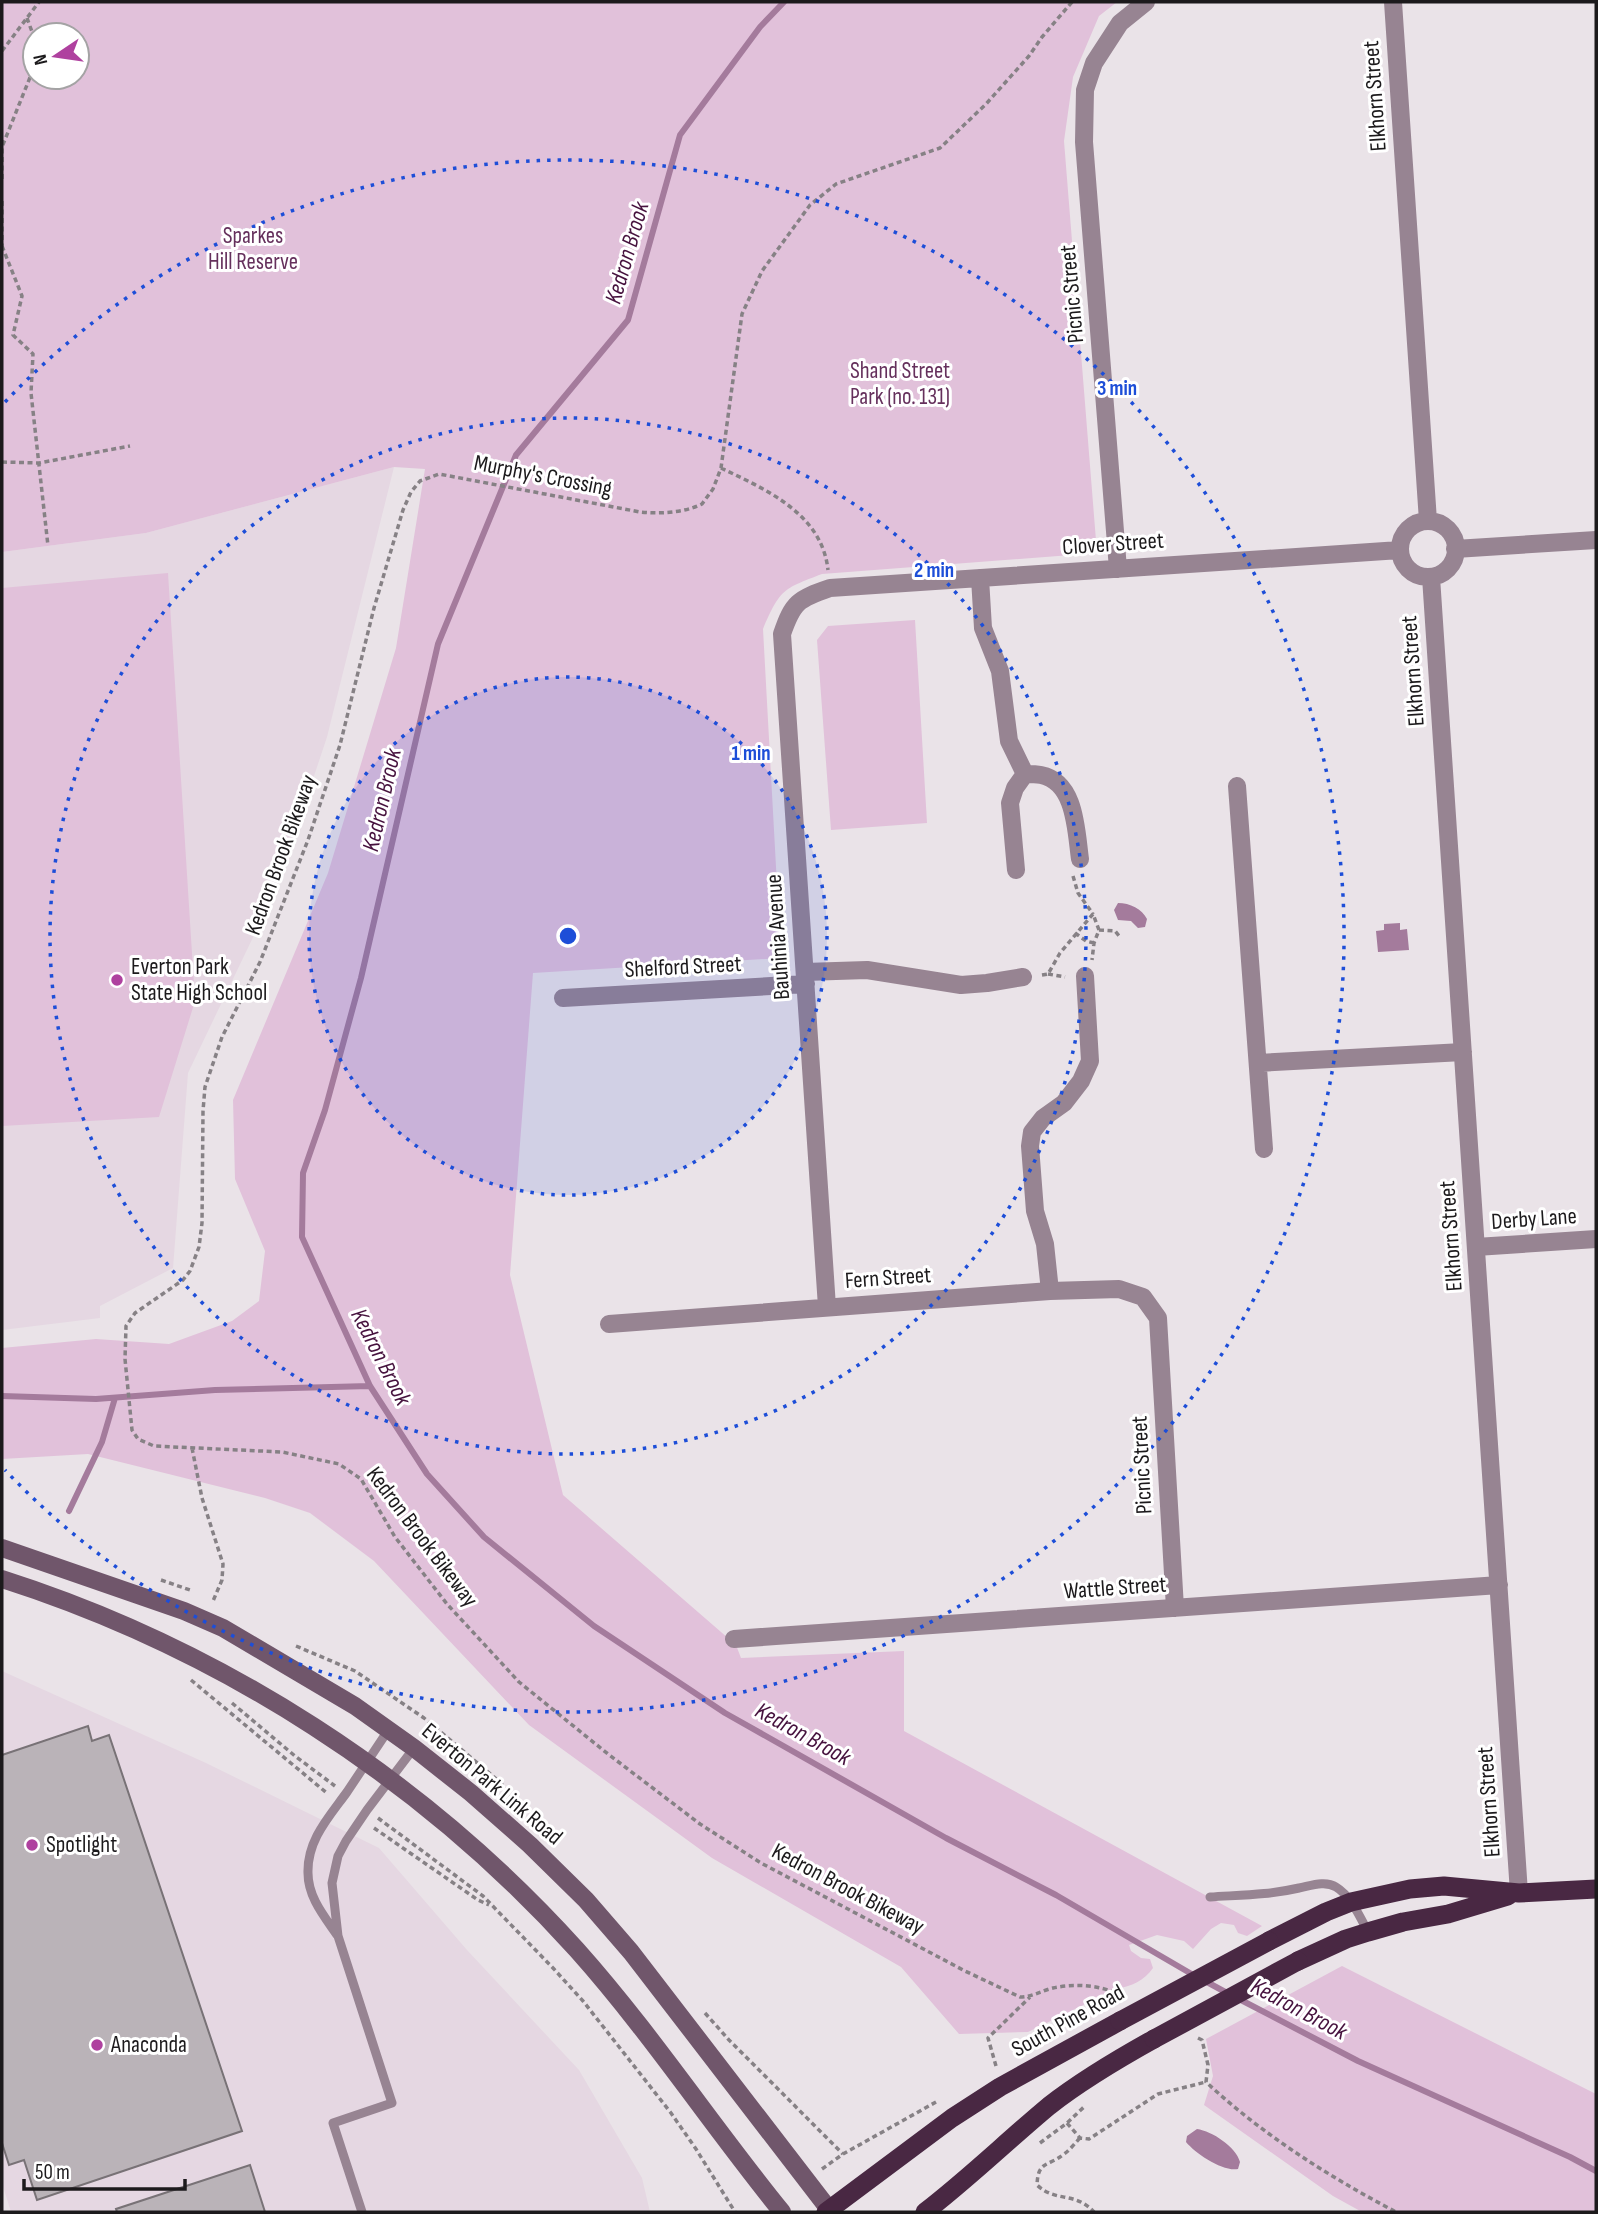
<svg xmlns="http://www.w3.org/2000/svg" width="1598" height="2214" font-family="'Sofia Sans Condensed',sans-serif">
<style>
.built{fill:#e5d7e2}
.green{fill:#e1c1da;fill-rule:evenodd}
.water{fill:#a47b9c}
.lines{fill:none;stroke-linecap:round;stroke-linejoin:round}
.stream{stroke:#a47b9c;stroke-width:6}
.building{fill:#bab3b8;stroke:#787276;stroke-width:2}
.path{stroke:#868185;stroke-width:3.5;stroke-dasharray:5 3.5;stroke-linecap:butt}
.service{stroke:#978492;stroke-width:9}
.minor{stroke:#978492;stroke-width:18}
.secondary{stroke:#70566b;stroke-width:18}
.trunk{stroke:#492843;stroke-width:19}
.trunk-bridge{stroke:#492843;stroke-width:19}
.ring{fill:none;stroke:#1d4ed8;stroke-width:3.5;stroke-dasharray:3.5 7}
.poi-dot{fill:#af419f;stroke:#fff;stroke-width:2.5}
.labels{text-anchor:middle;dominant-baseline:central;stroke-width:6;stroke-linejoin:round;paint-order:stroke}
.street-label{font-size:23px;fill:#1c1a1c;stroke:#fff}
.park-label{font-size:23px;fill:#65305c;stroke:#fff}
.poi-label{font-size:23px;fill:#1c1a1c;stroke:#fff;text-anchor:start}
.water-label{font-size:24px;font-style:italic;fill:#46123e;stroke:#fff}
.centre{fill:#1d4ed8;stroke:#fff;stroke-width:3.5}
.ring-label{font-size:21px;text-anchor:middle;font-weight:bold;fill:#1d4ed8;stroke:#fff;stroke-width:6;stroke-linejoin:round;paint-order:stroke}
</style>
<rect width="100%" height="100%" fill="#eae3e8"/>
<path class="built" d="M394 467 327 737 277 887 188 1073 173 1268 100 1306V1318L2 1330V552L146 533Z
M2 1671 206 1763 379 1848 467 1950 579 2070 642 2178 650 2212H11L2 2183Z"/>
<path class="green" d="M2 2H1117L1099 16 1073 77 1064 141 1097 553 822 574C782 589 780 590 763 629L781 958 533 973 510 1275 563 1495 736 1645 741 1658 904 1651V1731L1262 1926 1247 1936 1238 1933 1234 1925 1221 1923 1211 1929 1193 1949 1184 1941 1157 1935 1129 1945 1131 1951 1141 1958 1150 1959 1153 1968C1144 1981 1132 1986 1116 1989L1028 2032 959 2034 901 1967 712 1858 529 1725 374 1561 310 1513 265 1498 88 1454 2 1459V1348L96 1339 169 1344 232 1321 259 1301 265 1251 235 1179 233 1100 328 873 396 648 425 469 394 467 146 533 2 552ZM35 35H77V77H35Z
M168 573 195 1001 159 1117 2 1126V588Z
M915 620 927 823 831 830 817 640 828 626Z
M1342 1966 1596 2094V2212H1362L1333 2196 1204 2105 1213 2076 1206 2039Z"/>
<path class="water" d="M1118 903C1130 903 1142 909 1147 919L1145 927 1138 928 1131 921 1118 920 1114 910Z
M1400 923V930L1407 929 1409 950 1378 952 1376 931 1384 930V924Z
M1197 2129C1212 2131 1236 2147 1240 2162L1238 2169C1223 2172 1196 2154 1186 2142L1187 2136Z"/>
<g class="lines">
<path class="stream" d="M784 2 760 27 680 135 628 320 516 455 438 644 361 978 325 1110 303 1173 302 1237 370 1386 427 1474 484 1537 594 1626 725 1713 946 1838 1056 1895 1195 1976
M2 1396 96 1399 215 1390 370 1386
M69 1511 102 1442 115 1398
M1205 1981 1229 1994
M1239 1999 1358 2061 1570 2157 1596 2171"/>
</g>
<path class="building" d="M88 1726 92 1741 109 1735 242 2131 37 2200 24 2160 9 2165 2 2143V1755Z
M250 2165 265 2212H117L116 2209Z"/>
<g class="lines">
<path class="path" d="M1072 2 1042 37 1029 56 986 104 940 148 836 184 810 205 762 271 742 314 721 468 713 489 702 504C683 513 661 514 640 512L439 474 420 481 411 492 403 510 374 608 340 745 308 840 260 962 222 1037 205 1087 203 1111 202 1223 199 1247 190 1271 183 1280 135 1313 126 1326 125 1359 132 1430 138 1439 154 1446 282 1452 339 1464 361 1479 395 1537 447 1604 519 1682 608 1754 700 1824 761 1863 965 1971 1020 1997C1032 1997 1041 1991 1053 1988 1075 1983 1104 1985 1124 1997
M27 18 35 40
M2 51 39 2
M2 179V147L35 65
M2 201V246
M2 246 22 296 13 335 33 354 31 393 48 546
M2 462 39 463 130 446
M721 468C767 490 822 514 828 570
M1073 876 1078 893 1093 914
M1099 930 1115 931 1120 937
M1075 933 1086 941 1094 943
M1048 974 1065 977
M1042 975 1048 974 1060 953 1093 914 1099 930 1094 943 1092 960
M192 1448 202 1498 223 1564 222 1580 213 1601
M161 1580 190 1590
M296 1646 355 1671 424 1718 500 1782 519 1807
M191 1680 328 1794
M232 1703 295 1756 335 1786
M378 1818 483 1896 553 1968 583 2001 671 2113 696 2149 735 2212
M374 1828 478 1900 489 1905
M705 2013 729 2040 843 2154
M1198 2038 1202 2040 1208 2065 1206 2082C1263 2135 1328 2176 1396 2212
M996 2066 988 2038 1030 1997
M1067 2123 1080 2138 1089 2139 1158 2094 1206 2082
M1080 2138C1075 2143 1070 2150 1064 2154 1048 2167 1038 2160 1037 2185 1056 2203 1075 2191 1094 2212
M1040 2143 1067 2123 1085 2106
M822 2169 843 2154 936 2102"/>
<path class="service" d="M1210 1897C1240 1895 1269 1895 1299 1888 1310 1886 1325 1880 1336 1887 1351 1896 1360 1917 1368 1932
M337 1935C324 1916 308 1897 308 1873 307 1840 329 1817 347 1792 361 1771 375 1750 389 1729
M362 2212 333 2123 392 2103 338 1936 332 1883 338 1856 346 1841 367 1810 414 1748"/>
<path class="minor" d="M1393 2 1428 521
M1400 549a28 28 0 1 1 56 0a28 28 0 1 1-56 0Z
M1455 549 1596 540
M1118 569 1084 142 1085 90 1094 63 1120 23 1146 2
M1431 577 1519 1893
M980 578 983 628 1000 671 1009 741 1025 774C1030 774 1036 774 1041 775 1076 782 1076 831 1080 859
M1237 786 1264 1149
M1016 870 1010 803 1015 788 1025 774
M805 972 867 970 961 985 987 983 1023 977
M563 998 806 984
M1258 1063 1463 1052
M1476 1247 1596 1239
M1050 1291 1045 1244 1035 1211 1030 1146 1032 1132 1043 1118 1064 1103 1081 1081 1090 1061 1085 976
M827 1307 782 634C793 602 798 599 830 588L1400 550
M609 1324 1050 1291 1119 1289 1143 1297 1158 1318 1175 1608
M734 1639 1499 1585"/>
<path class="secondary" d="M2 1548 184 1611 223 1628 355 1706 414 1748 471 1793 530 1845 586 1900 631 1952 831 2212
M2 1579C221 1649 423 1779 577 1950 651 2033 712 2126 782 2212"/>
<path class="trunk" d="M1269 1941 1326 1912 1351 1902 1410 1889 1444 1886 1519 1893 1596 1889
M1298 1961 1346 1939 1368 1932 1403 1922 1448 1914 1508 1896
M826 2212 952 2118 1000 2087 1120 2021
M925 2212C968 2179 1007 2141 1049 2106 1082 2080 1118 2059 1154 2039"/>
<path class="trunk-bridge" d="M1120 2021 1269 1941
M1154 2039 1298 1961"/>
</g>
<circle cx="568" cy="936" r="259" fill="#1d4ed8" fill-opacity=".12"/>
<g class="ring">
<circle cx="568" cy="936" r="259"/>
<circle cx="568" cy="936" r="518"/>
<path d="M5 402A776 776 0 1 1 5 1470"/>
</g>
<g class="poi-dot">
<circle cx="117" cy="980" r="7"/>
<circle cx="32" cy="1845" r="7"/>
<circle cx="97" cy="2045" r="7"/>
</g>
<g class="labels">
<g class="street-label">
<text transform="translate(1375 96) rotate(-94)">Elkhorn Street</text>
<text transform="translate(1072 294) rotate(-95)">Picnic Street</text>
<text transform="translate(543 476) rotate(11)">Murphy's Crossing</text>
<text transform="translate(1113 544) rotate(-4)">Clover Street</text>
<text transform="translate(1413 671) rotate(-94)">Elkhorn Street</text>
<text transform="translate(281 855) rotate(-70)">Kedron Brook Bikeway</text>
<text transform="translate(778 937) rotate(-94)">Bauhinia Avenue</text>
<text transform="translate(683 967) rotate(-3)">Shelford Street</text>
<text transform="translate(1534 1219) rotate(-4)">Derby Lane</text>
<text transform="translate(1451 1236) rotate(-94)">Elkhorn Street</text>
<text transform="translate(888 1278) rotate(-4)">Fern Street</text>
<text transform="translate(1142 1465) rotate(-93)">Picnic Street</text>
<text transform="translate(422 1537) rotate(53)">Kedron Brook Bikeway</text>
<text transform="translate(1115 1588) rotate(-4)">Wattle Street</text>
<text transform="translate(492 1784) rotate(40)">Everton Park Link Road</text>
<text transform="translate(1489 1802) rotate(-94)">Elkhorn Street</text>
<text transform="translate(848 1889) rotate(28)">Kedron Brook Bikeway</text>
<text transform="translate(1068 2021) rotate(-29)">South Pine Road</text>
</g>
<g class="park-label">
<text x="253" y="236">Sparkes<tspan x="253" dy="26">Hill Reserve</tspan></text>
<text x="900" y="371">Shand Street<tspan x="900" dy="26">Park (no. 131)</tspan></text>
</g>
<g class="poi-label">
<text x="131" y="967">Everton Park<tspan x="131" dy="26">State High School</tspan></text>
<text x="46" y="1845">Spotlight</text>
<text x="111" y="2045">Anaconda</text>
</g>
<g class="water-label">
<text transform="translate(627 253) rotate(-74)">Kedron Brook</text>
<text transform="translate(382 800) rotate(-77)">Kedron Brook</text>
<text transform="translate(381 1357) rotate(63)">Kedron Brook</text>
<text transform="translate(803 1734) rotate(29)">Kedron Brook</text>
<text transform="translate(1299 2009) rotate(28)">Kedron Brook</text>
</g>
</g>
<circle cx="568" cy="936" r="10" class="centre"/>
<g class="ring-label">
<text x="1117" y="395">3 min</text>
<text x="934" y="577">2 min</text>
<text x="751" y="760">1 min</text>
</g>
<rect width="1598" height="2214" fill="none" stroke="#1c1a1c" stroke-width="7"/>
<g transform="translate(56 56) rotate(257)"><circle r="33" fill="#ffffff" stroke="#a4a3a4" stroke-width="2"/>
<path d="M0-5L12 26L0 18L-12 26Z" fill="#af419f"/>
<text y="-10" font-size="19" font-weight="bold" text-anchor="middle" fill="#1c1a1c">N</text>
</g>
<path d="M24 2179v10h161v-10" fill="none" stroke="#1c1a1c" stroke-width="3.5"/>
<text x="35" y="2179" font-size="21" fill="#1c1a1c" stroke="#ffffff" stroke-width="5" paint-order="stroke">50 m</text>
</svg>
